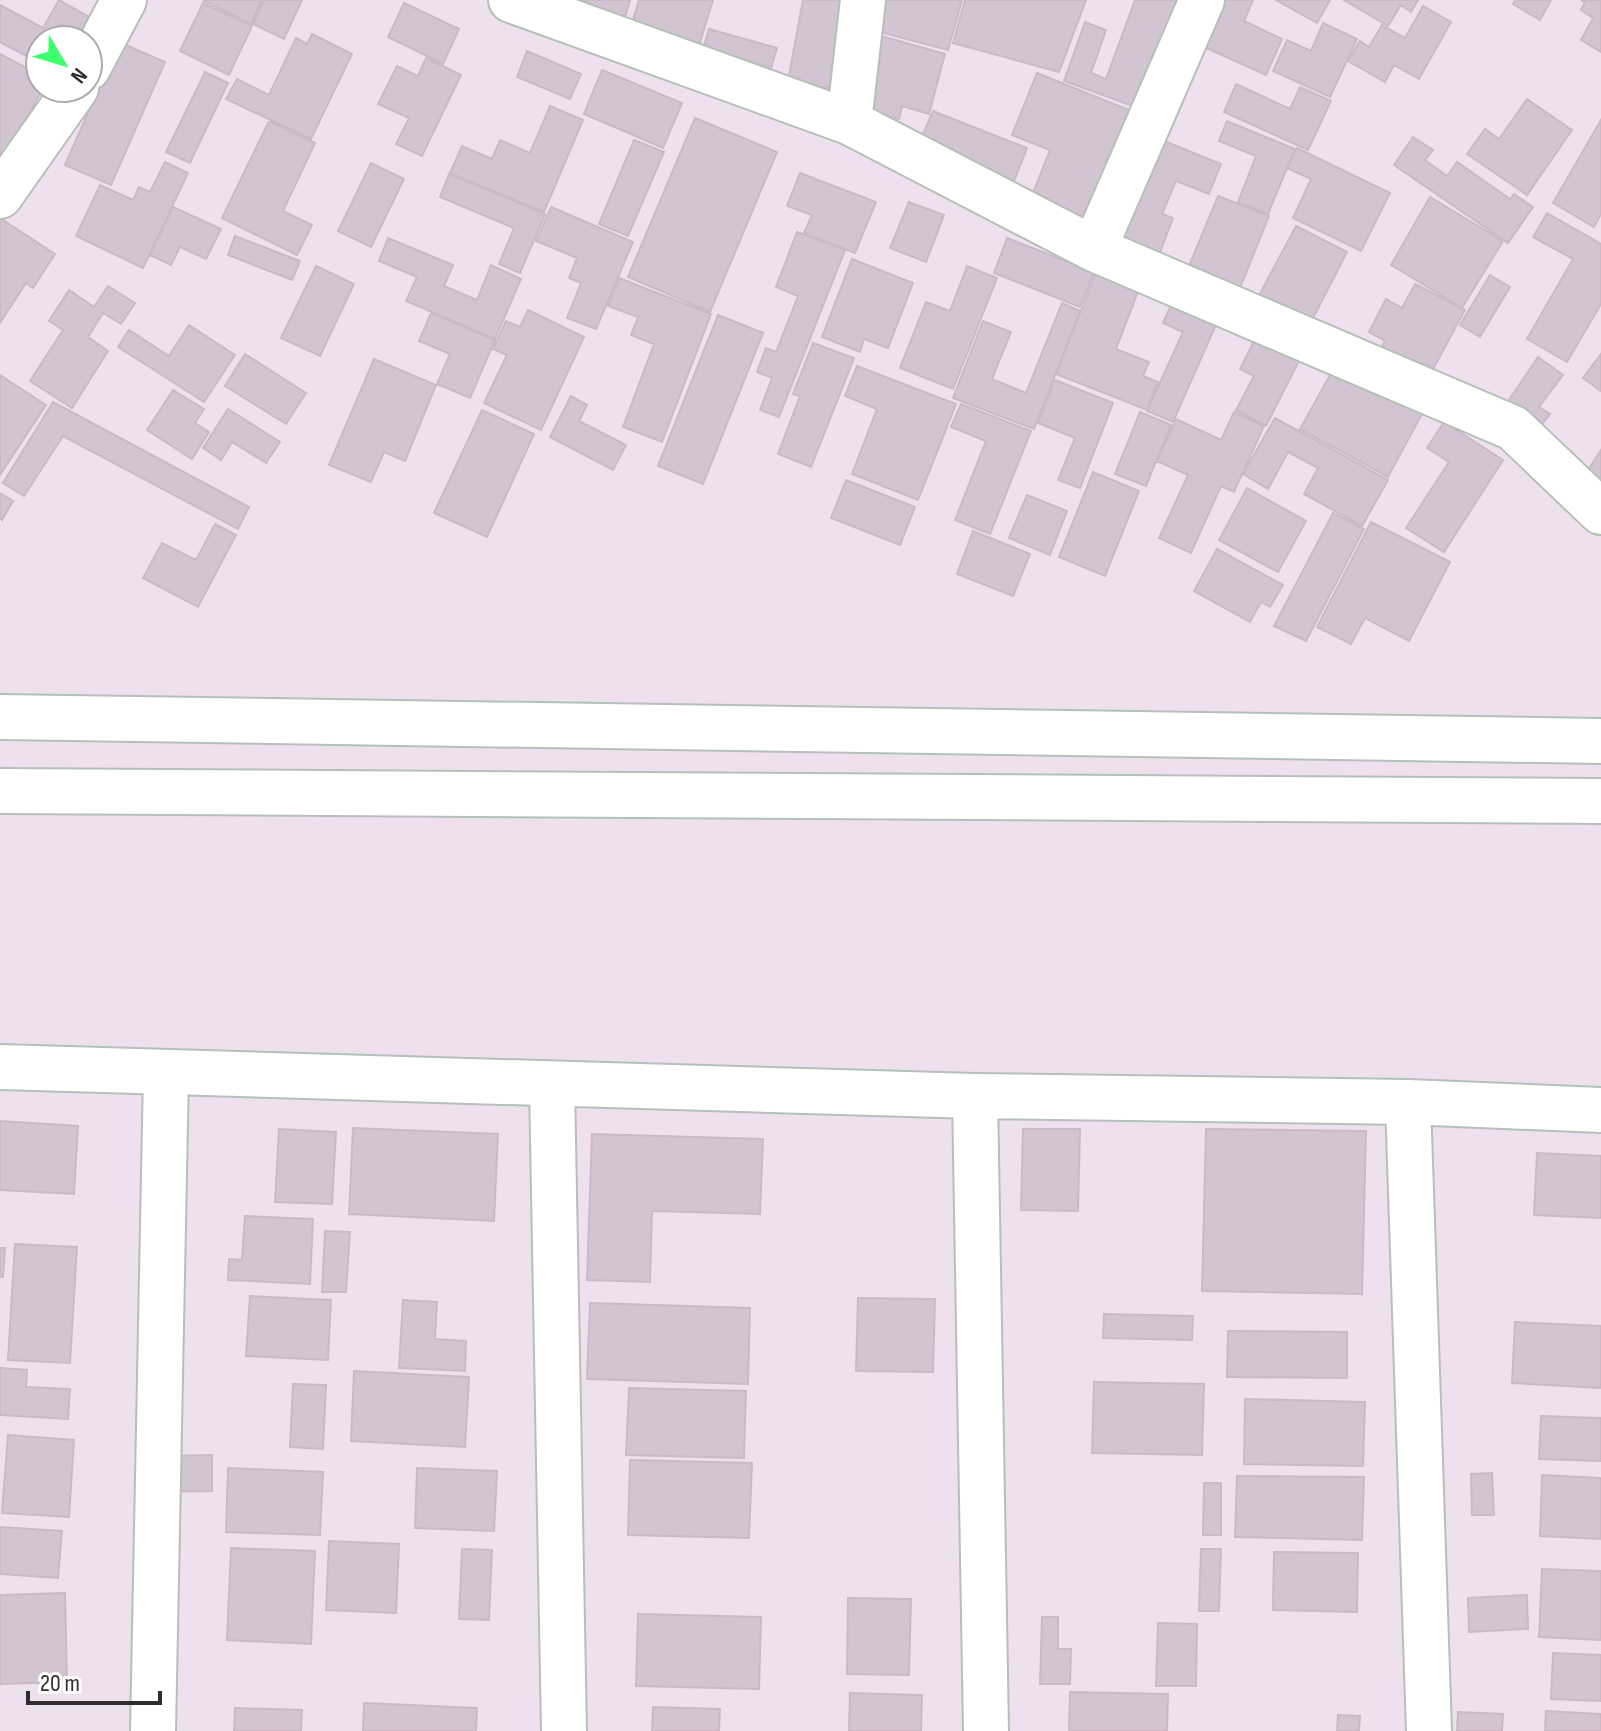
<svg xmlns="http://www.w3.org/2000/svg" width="1601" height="1731" font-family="'Sofia Sans Condensed',sans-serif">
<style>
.building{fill:#d2c4d2;stroke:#cbb9ca;stroke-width:2}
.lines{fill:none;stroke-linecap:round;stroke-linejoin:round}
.minor-casing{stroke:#b4c1b7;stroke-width:48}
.secondary-casing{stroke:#b4c1b7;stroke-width:48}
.minor{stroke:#fff;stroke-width:44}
.secondary{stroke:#fff;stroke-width:44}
</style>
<rect width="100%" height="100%" fill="#efe0ef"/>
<path class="building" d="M59 0 89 17 77 40H40V63L0 42V5L43 28Z
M203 0H262L251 24Z
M264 0H302L284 39 253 24Z
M571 0H630L623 24Z
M639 0H713L698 49 630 30Z
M803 0H853L837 90 788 81Z
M877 0H962L948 50 869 29Z
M965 0H1086L1059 72 953 43Z
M1135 0H1187L1146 111 1064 81 1085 22 1106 30 1091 73 1106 79Z
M1212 0H1253L1244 21 1282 39 1266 75 1193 42Z
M1276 0H1330L1317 23Z
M1344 0H1418L1411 12 1401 5 1388 26Z
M1515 0H1551L1540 20 1513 4Z
M1581 0H1601V52L1581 40 1593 18 1581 10 1585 2Z
M203 3 252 26 229 75 180 51Z
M404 3 459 29 443 64 388 37Z
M1423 6 1451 22 1419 79 1394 65 1385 82 1348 61 1360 41 1369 47 1382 25 1405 38Z
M1323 23 1357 39 1330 97 1273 71 1287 40 1311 51Z
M709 29 777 48 768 78 700 59Z
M312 34 352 54 311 139 226 99 237 79 269 95 296 38 307 44Z
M874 34 945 54 929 114 902 106 899 119 854 107Z
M119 42 165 62 111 185 65 165Z
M527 51 581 74 570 99 517 77Z
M0 54 40 75V88H43L6 157 0 155Z
M426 58 461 75 422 156 396 144 409 118 378 104 397 66 418 76Z
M602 70 682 103 663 148 584 114Z
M205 72 228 83 190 163 166 152Z
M1037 73 1139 114 1092 234 1027 208 1050 150 1012 135Z
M1236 84 1290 109 1300 87 1331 101 1308 150 1224 112Z
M1527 99 1572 130 1527 195 1467 154 1485 129 1499 139Z
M550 106 583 120 544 212 450 173 462 146 492 159 500 140 530 153Z
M933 111 1027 148 1011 189 916 151Z
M695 118 777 152 710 312 628 277Z
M1601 120V214L1594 227 1553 203Z
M269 121 315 143 283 211 312 225 297 255 222 218Z
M1227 121 1295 149 1268 214 1238 202 1256 156 1219 141Z
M1152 136 1221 164 1209 194 1176 181 1162 214 1173 218 1159 255 1111 235Z
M1413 137 1433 150 1425 160 1447 176 1457 162 1510 199 1514 194 1533 207 1508 243 1394 165Z
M634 140 664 152 628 236 599 224Z
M1297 148 1390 193 1361 251 1293 218 1311 179 1287 168Z
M165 162 188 173 143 268 76 236 100 185 133 200 139 187 150 192Z
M371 163 404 179 371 247 338 231Z
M800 173 876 202 855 253 804 233 812 215 787 206Z
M449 174 545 214 520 273 499 264 514 228 440 197Z
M1218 196 1269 216 1236 298 1184 278Z
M1430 197 1503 241 1462 308 1391 265Z
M909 202 944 215 926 262 890 248Z
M173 207 221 229 206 259 180 247 171 265 150 255Z
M551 207 633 242 596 329 567 318 581 283 569 278 577 258 536 241Z
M1547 213 1601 244V304L1567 362 1527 339 1573 259 1533 237Z
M0 218 55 254 33 288 26 283 0 323Z
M1296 226 1347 252 1308 328 1256 301Z
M797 232 845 250 779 417 760 410 772 378 757 372 766 348 776 352 798 296 776 287Z
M235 236 300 261 292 280 228 255Z
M388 238 453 265 444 286 477 300 491 265 521 279 495 339 406 301 417 277 379 261Z
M1007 238 1094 272 1080 307 994 273Z
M852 259 913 283 888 348 864 339 860 352 822 337Z
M316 266 354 284 320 356 281 338Z
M967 266 997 278 953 389 900 368 926 302 950 311Z
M1096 273 1139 289 1116 349 1149 362 1143 376 1158 382 1147 410 1056 374Z
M1490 275 1510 287 1480 337 1460 325Z
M619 278 711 314 662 442 623 427 654 344 631 335 638 317 608 306Z
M1415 284 1465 310 1424 386 1375 359 1385 341 1369 332 1386 299 1402 308Z
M108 286 135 303 121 324 103 313 88 337 108 351 72 408 30 381 63 330 49 321 69 290 94 307Z
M1174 298 1219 318 1173 422 1147 411 1183 332 1163 323Z
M1062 303 1080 311 1034 429 953 398 983 321 1011 332 992 379 1026 393Z
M528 310 584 337 541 430 484 403 507 355 493 349 506 321 520 327Z
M431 313 495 340 470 398 437 384 450 354 419 341Z
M718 315 763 333 703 484 658 466Z
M189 325 235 355 204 402 118 347 129 330 169 356Z
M1258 333 1302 355 1266 426 1236 410 1254 376 1240 369Z
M813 343 854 358 811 467 778 454 800 396 793 394Z
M245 354 306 393 286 424 225 386Z
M1601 354V391L1583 378Z
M1538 357 1563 375 1539 407 1550 414 1540 427 1507 403Z
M374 359 436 385 405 461 384 452 371 482 329 465Z
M857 366 956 404 918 500 852 474 877 409 845 396Z
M1335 366 1422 414 1388 477 1300 429Z
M0 375 46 405 0 475Z
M1055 380 1113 403 1080 488 1058 480 1075 438 1038 423Z
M173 390 204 409 195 423 209 432 192 459 147 430Z
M571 396 587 405 579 421 626 445 613 470 550 437Z
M53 402 249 507 238 529 63 436 24 496 3 483Z
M961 404 1031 431 990 534 955 520 986 441 951 427Z
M228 409 280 442 266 463 232 442 221 460 203 448Z
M482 410 534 434 487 537 434 513Z
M1140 412 1171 425 1146 486 1115 474Z
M1234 412 1264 426 1234 492 1221 486 1191 553 1159 538 1188 475 1157 461 1176 419 1221 440Z
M1275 418 1388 480 1362 526 1304 494 1318 468 1288 452 1268 489 1243 474Z
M1444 422 1503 460 1444 552 1406 528 1449 462 1427 448Z
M1601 450V503L1577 487Z
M1093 472 1139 491 1105 576 1059 557Z
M846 480 915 507 900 545 831 518Z
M1247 488 1306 521 1278 572 1219 540Z
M0 493 13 501 2 520 0 518Z
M1027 495 1067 511 1050 555 1009 538Z
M1333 513 1364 529 1306 641 1274 626Z
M1371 522 1450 562 1409 641 1365 618 1351 644 1317 627Z
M215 524 236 535 198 607 143 578 162 543 196 560Z
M973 531 1030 554 1013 596 957 574Z
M1217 549 1283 585 1270 607 1261 602 1250 622 1194 591Z
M0 1121 78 1126 74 1194 0 1190Z
M353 1128 498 1134 494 1221 349 1214Z
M279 1129 336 1132 332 1204 275 1202Z
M1023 1129H1080L1078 1211 1021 1210Z
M1206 1129 1366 1131 1362 1294 1202 1291Z
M592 1134 763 1139 760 1214 652 1211 650 1282 587 1280Z
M1537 1153 1601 1156V1218L1534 1215Z
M245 1216 313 1219 310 1284 228 1280 229 1259 242 1260Z
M325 1231 350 1232 346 1292H322Z
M15 1244 77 1247 70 1363 8 1360Z
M0 1248H5L3 1277H0Z
M250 1296 331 1300 328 1360 246 1356Z
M858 1298 935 1299 933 1372 856 1371Z
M403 1300 437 1302 435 1339 466 1341 465 1371 399 1368Z
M590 1303 750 1308 748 1384 587 1379Z
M1104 1314 1193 1316 1192 1340 1103 1338Z
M1515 1322 1601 1326V1388L1512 1383Z
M1228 1331 1347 1332V1378L1227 1377Z
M0 1368 27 1370 26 1387 70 1389 68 1419 0 1415Z
M354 1371 469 1377 465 1447 351 1441Z
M1094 1382 1204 1384 1202 1455 1092 1453Z
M293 1384 326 1385 323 1449 290 1447Z
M629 1388 746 1391 744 1458 626 1455Z
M1245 1399 1365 1402 1363 1466 1244 1464Z
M1541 1416 1601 1418V1461L1539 1459Z
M8 1435 74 1440 69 1517 2 1513Z
M212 1455V1491L165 1492V1456Z
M630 1460 752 1463 749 1538 628 1535Z
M228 1468 323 1472 320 1535 226 1532Z
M417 1468 497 1471 494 1531 415 1528Z
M1492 1473 1494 1515H1472L1471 1474Z
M1542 1475 1601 1478V1539L1540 1536Z
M1237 1476 1364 1477 1362 1540 1235 1537Z
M1204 1483H1221V1535H1203Z
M0 1527 62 1531 58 1578 0 1574Z
M329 1541 399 1544 396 1613 326 1610Z
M231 1548 315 1551 311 1644 227 1640Z
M462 1549 492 1550 489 1620 459 1619Z
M1201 1549H1221L1219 1611H1199Z
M1274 1552 1358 1553 1357 1612 1273 1610Z
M1542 1569 1601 1571V1640L1539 1637Z
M65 1593 67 1682 0 1684V1595Z
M1527 1595 1528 1629 1469 1632 1468 1598Z
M848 1598 911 1599 909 1675 847 1674Z
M638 1614 761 1617 759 1689 636 1686Z
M1042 1617H1058V1649H1071L1070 1684H1040Z
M1158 1623 1197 1624 1196 1686H1156Z
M1553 1653 1601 1655V1701L1551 1699Z
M1070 1692 1168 1694 1167 1731H1069Z
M850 1693 922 1695 921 1731H849Z
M364 1703 477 1708 476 1731H363Z
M653 1707 720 1709 719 1731H652Z
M235 1708 302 1710 301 1731H234Z
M1546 1711 1601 1714V1731H1545Z
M1458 1712 1503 1714 1502 1731H1457Z
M1338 1715 1360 1716 1359 1731H1337Z"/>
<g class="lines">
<g class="minor-casing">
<path id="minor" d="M511 0 849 122 1094 249 1513 428 1601 512
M88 68 124 0
M849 122 863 0
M0 196 76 88
M1094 249 1202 0
M0 1067 975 1096 1408 1102 1601 1110
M552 1085 564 1731
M975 1096 986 1731
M1408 1102 1429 1731
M153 1731 166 1073"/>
</g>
<g class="secondary-casing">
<path id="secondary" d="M0 717 1601 741
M0 791 1601 801"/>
</g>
<use href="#minor" class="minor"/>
<use href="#secondary" class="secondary"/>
</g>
<g transform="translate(64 64) rotate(128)"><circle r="38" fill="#ffffff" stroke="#ababab" stroke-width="2"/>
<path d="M0-6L14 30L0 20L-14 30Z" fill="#3dff6d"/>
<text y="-12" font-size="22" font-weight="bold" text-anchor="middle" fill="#2e2e2e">N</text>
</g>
<path d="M28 1691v12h132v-12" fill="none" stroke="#2e2e2e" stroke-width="4"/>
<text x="40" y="1691" font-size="24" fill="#2e2e2e" stroke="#ffffff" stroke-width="6" paint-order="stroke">20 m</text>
</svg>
